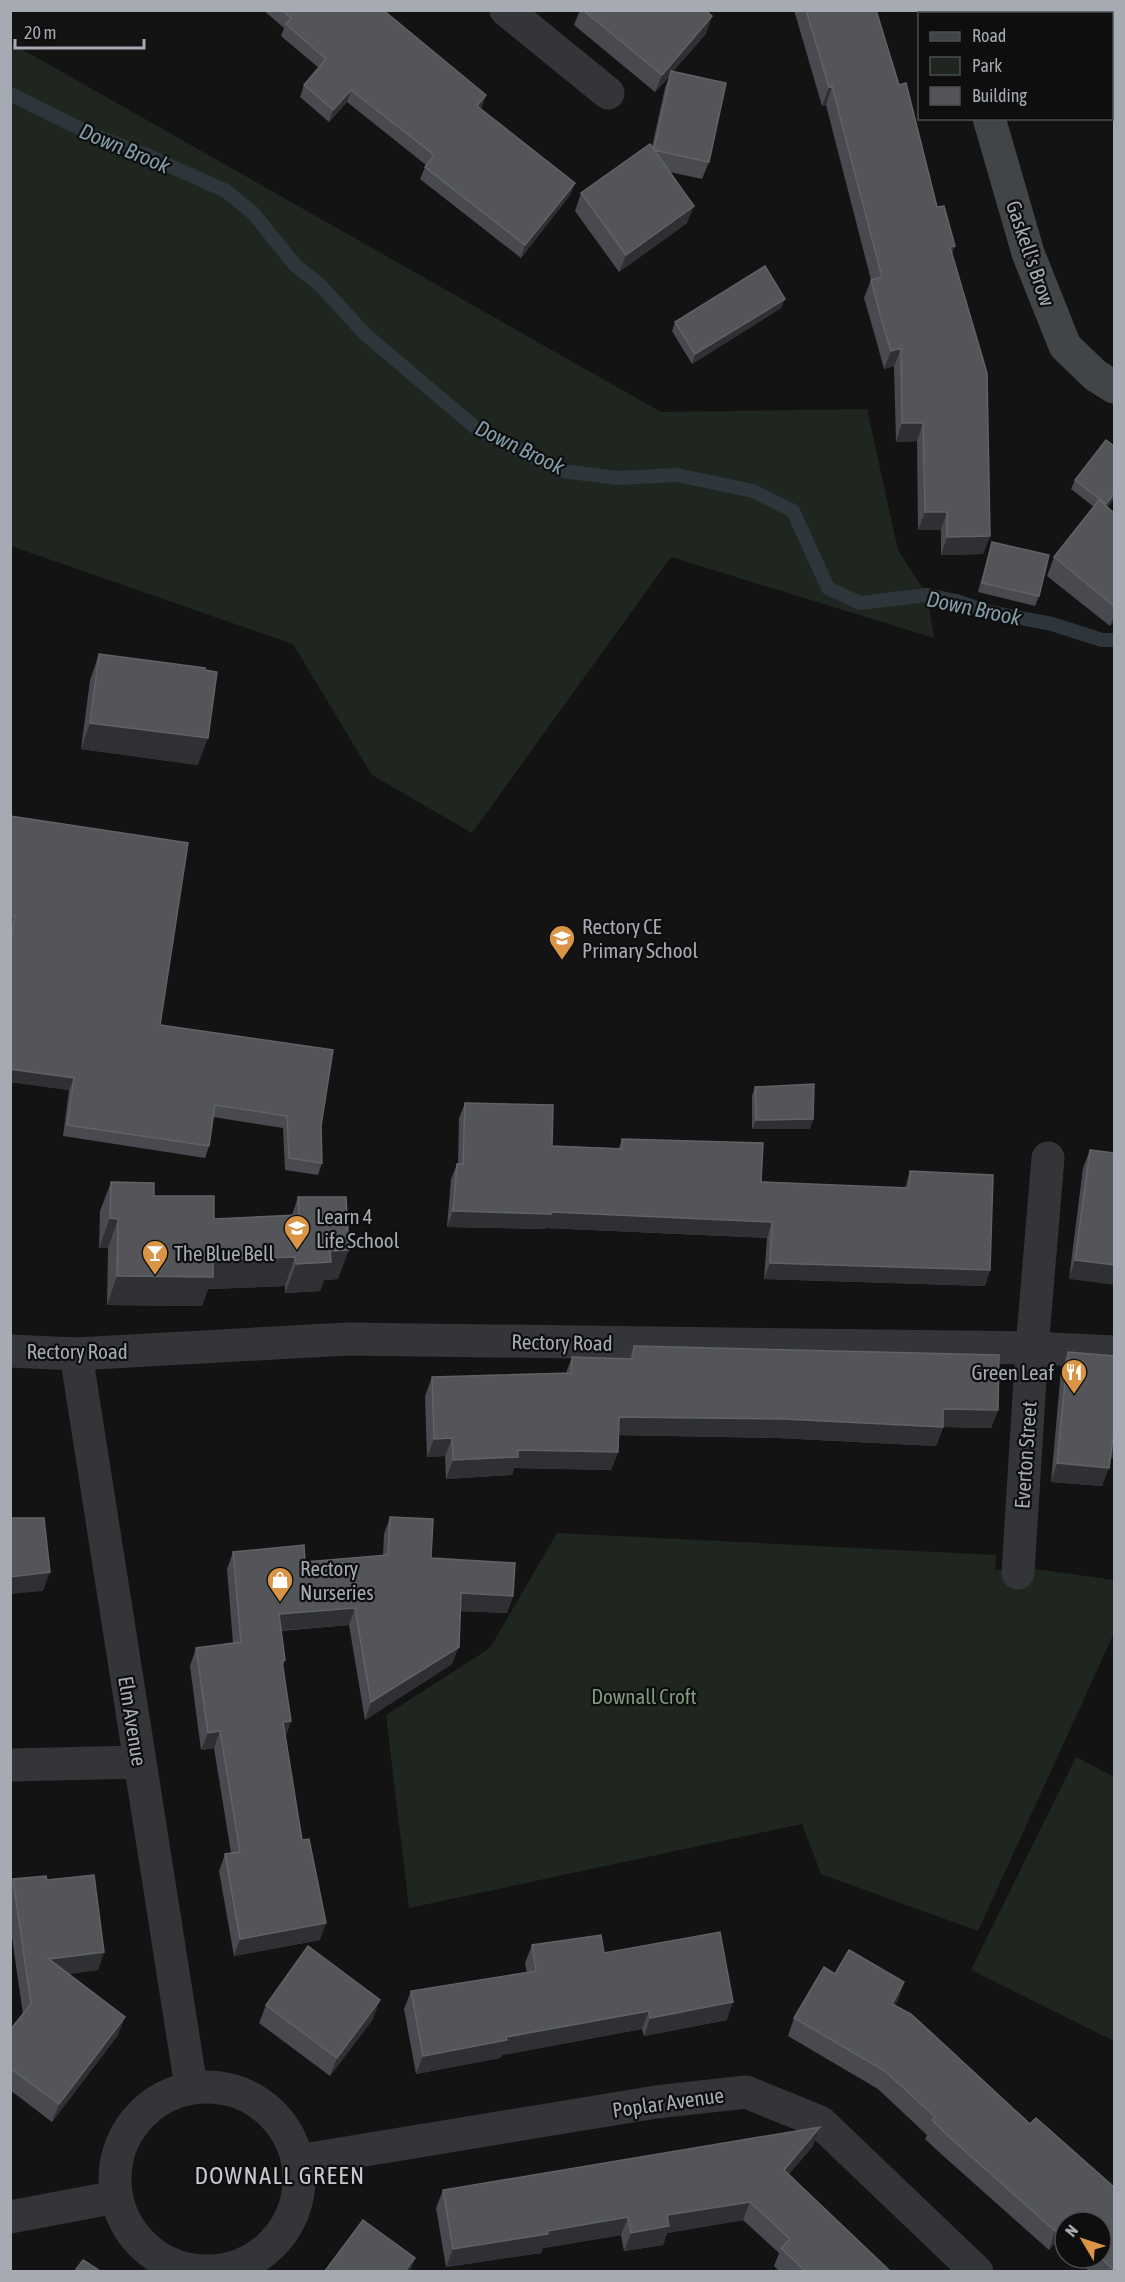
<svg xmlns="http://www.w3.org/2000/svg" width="1125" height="2282" font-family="'Asap Condensed',sans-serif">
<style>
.green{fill:#1f261f}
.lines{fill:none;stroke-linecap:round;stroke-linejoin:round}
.stream{stroke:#2e363b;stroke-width:14}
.minor{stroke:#343538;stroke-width:33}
.tertiary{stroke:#343538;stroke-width:33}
.secondary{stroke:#424548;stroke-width:33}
.wall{fill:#494a4f}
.shaded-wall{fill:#2f3033}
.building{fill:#535559;stroke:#606267;stroke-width:1.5}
.labels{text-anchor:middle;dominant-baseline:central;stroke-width:4.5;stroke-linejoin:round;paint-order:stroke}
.street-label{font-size:21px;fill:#a6abb3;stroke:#0e0e0f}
.poi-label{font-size:21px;fill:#a6abb3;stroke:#0e0e0f;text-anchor:start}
.park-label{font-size:21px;fill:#819b7f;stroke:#0e0e0f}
.water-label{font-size:22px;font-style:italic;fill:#819caa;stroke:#0e0e0f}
.quarter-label{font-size:24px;letter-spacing:1.5px;fill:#c6cacf;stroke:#0e0e0f}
</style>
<rect width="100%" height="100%" fill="#131314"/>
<path class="green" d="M11 43 661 412 867 409 898 550 927 595 934 638 671 557 472 833 372 775 293 644 11 546Z
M557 1533 996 1555 995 1570 1035 1569 1114 1580V1633L978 1931 821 1874 802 1824 409 1908 386 1715 490 1648Z
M1076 1757 1114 1777V2041L971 1970Z"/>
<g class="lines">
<path class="stream" d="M10 94 91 134 146 155 226 191 253 213 295 265 320 285 365 334 477 429 562 471 618 478 677 475 753 491 793 511 828 588 860 603 927 595 956 601 989 612 1052 624 1102 640H1114"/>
<path class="minor" d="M506 10 608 93
M76 1354 191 2087
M1018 1573 1032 1348 1048 1158
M10 1765 139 1762
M115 2179a92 92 0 1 1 184 0a92 92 0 1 1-184 0Z
M298 2161 656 2102 746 2092 820 2122 977 2272
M10 2217 116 2197"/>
<path class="tertiary" d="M10 1351 76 1354 347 1339 1032 1348 1114 1352"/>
<path class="secondary" d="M957 10 958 14
M989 118 1028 253 1065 346 1095 375 1114 387"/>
</g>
<path class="wall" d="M263 10H383L482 107 480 109 575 183 570 195 521 258 420 179 426 165 347 102 329 122 300 97 304 85 319 68 281 36 284 28Z
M580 10H705L706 34 673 71 709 162 702 179 670 172 687 223 619 272 575 211 581 193 652 147 665 88 669 77 655 92 574 25Z
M794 10H876L937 207 955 246 952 254 990 536 983 554 941 555V530H918L917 441 896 442 894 366 884 369 875 336 864 298 871 280 826 105 822 106Z
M1101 10H1114V54L1112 50V14H1104Z
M785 299 781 308 692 364 672 331 675 322Z
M1106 440 1108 507 1114 513V621L1110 626 1047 576 1054 557 1094 507 1071 489 1075 480Z
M992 542 1039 596 1035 606 978 592 989 551Z
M99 654 198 765 81 749 90 680Z
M10 816 160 1025 321 1126 322 1163 318 1175 285 1170 283 1128 213 1117 209 1146 205 1158 63 1136 69 1090 10 1082Z
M755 1087 813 1119 810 1129H752V1096Z
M465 1103 552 1146 619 1148 622 1139 761 1182 905 1188 910 1171 990 1270 985 1286 764 1279 767 1238 546 1228 545 1229 447 1227 451 1179 457 1164H458L459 1118Z
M1090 1150 1114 1153 1069 1279 1083 1168Z
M111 1182 214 1219 292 1215 298 1197 338 1279 324 1280 320 1291 285 1293V1286L208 1289 202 1306 107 1305 108 1248H99L100 1211Z
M634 1346 998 1410 991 1428 943 1427 936 1446 778 1438 618 1435V1452L611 1470 514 1468 512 1475 446 1479 445 1456 427 1457 425 1396 432 1377 566 1373 572 1357 629 1359Z
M1068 1352 1110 1458 1102 1486 1051 1482 1061 1370Z
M390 1517 431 1558 513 1596 507 1613 460 1611 452 1664 365 1720 349 1625 281 1631 285 1660 283 1666 291 1721 285 1738 320 1940 234 1956 219 1871 225 1854 231 1853 214 1748 201 1750 190 1666 196 1648 233 1643 227 1569 233 1552 305 1562 383 1556 384 1534Z
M13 1879 47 1880 104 1952 98 1970 68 1974 118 2035 52 2122 10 2090V2030L23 2014 10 1924V1887Z
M532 1945 604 1953 727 2020 644 2036 642 2029 502 2055 500 2058 416 2074 404 2009 411 1991 527 1973 525 1963Z
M835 1974 898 2000 895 2005 1030 2124 1114 2187V2271H1089L1074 2258H1101L1065 2222V2250L1056 2242 1049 2250 940 2153 925 2139 927 2135 878 2089 788 2036 794 2018Z
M266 2005 373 2019 330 2076 259 2023Z
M813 2146 789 2174 888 2271H779L774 2266 779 2253 743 2220 667 2233 663 2245 624 2251 621 2235 543 2248 541 2253 446 2267 436 2208 443 2190Z"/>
<path class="shaded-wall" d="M712 16 706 34 670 75 671 71 669 77 655 92 662 75Z
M832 86 826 105 822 106 829 87Z
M351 90 347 102 329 122 333 110Z
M486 95 482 107 473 118 477 106Z
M575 183 570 195 521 258 525 245Z
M694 206 687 223 619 272 626 255Z
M955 246 948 264 950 247Z
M785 299 781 308 692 364 695 354Z
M901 348 894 366 884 369 891 351Z
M902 423H923L917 441 896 442Z
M1114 494V499L1103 514 1106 504Z
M925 512H947L941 530H918Z
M990 536 983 554 941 555 947 537Z
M1114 615V621L1110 626Z
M90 723 208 738 198 765 81 749Z
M10 1069 74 1078 69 1090 10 1082Z
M813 1119 810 1129H752L756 1120Z
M453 1211 551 1212 772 1222 767 1238 546 1228 545 1229 447 1227Z
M110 1218 118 1219 108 1248H99Z
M349 1250 338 1279 324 1280 320 1291 285 1293 296 1264 330 1251Z
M295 1257 285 1286 208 1289 202 1306 107 1305 117 1276 213 1260Z
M1075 1260 1114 1265V1285L1069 1279Z
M770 1263 990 1270 985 1286 764 1279Z
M943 1409 998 1410 991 1428 942 1427 936 1446 778 1438 612 1435 619 1417Z
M452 1438 445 1456 427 1457 434 1439Z
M1113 1439H1114V1458L1106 1457Z
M518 1450 618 1452 611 1470 514 1468 512 1475 446 1479 453 1460Z
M1057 1463 1109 1468 1102 1486 1051 1482Z
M50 1572 43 1591 10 1594V1577Z
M461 1593 513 1596 507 1613 455 1611Z
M355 1608 349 1625 272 1631 279 1614Z
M459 1647 452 1664 365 1720 371 1702Z
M291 1721 285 1738 283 1722Z
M220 1731 214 1748 201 1750 208 1733Z
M326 1923 320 1940 234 1956 240 1939Z
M104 1952 98 1970 42 1977 49 1959Z
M904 1982 898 2000 886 2022 892 2004Z
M380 2000 373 2019 330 2076 337 2058Z
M733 2002 727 2020 644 2036 650 2018Z
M649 2011 642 2029 502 2055 500 2058 416 2074 423 2056 506 2037Z
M125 2017 118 2035 52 2122 59 2104Z
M820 2127 813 2146 777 2188 784 2170Z
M750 2202 743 2220 667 2233 663 2245 624 2251 631 2233 667 2215Z
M628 2217 621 2235 543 2248 541 2253 446 2267 453 2249 547 2231Z
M1062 2224 1056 2242 1049 2250 1055 2231Z
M415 2258 410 2271H405Z"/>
<path class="building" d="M282 10H383L486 95 477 106 575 183 525 245 425 167 434 155 351 90 333 110 304 85 326 59 286 24 291 18Z
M583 10H705L712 16 662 75Z
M806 10H876L899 85 906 83 937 207 944 206 955 246 950 247 987 373 990 536 947 537V512H925L923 423H902L901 348 891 351 881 318 871 280 882 277 832 86 829 87Z
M1113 10H1114V40L1112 37V14H1109Z
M671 71 726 83 709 162 654 150 694 206 626 255 581 193 650 144 654 149Z
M765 266 785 299 695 354 675 322Z
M1106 440 1114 446V494L1106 504 1075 480Z
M1099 500 1114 513V606L1054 557Z
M992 542 1049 555 1039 596 982 583Z
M99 654 205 668V670L217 672 208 738 90 723Z
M10 816 188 843 160 1025 333 1050 321 1126 322 1163 289 1158 287 1116 215 1105 209 1146 67 1125 74 1078 10 1069V945L15 916H10Z
M814 1084 813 1119 756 1120 755 1087Z
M465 1103 553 1105 552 1146 622 1149V1139L763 1143 761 1182 909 1188 910 1171 993 1175 990 1270 770 1263 772 1222 551 1212V1214L453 1211 457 1164H463Z
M1090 1150 1114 1153V1265L1075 1260Z
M111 1182 154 1183V1196H214V1219L299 1215 298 1197H346L349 1250 330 1251 331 1262 296 1264 295 1257 213 1260V1277L117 1276 118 1219 110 1218Z
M634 1346 999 1355 998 1410 943 1409V1427L784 1419 619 1417 618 1452 518 1450V1457L453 1460 452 1438 434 1439 432 1377 571 1373 572 1357 633 1359Z
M1068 1352 1114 1356V1439H1113L1109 1468 1057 1463Z
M390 1517 433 1519 431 1558 515 1563 513 1596 461 1593 459 1647 371 1702 355 1608 279 1614 285 1660 282 1661 291 1721 283 1722 302 1840 309 1839 326 1923 240 1939 225 1854 240 1852 220 1731 208 1733 196 1648 241 1642 233 1552 304 1545 305 1562 388 1555Z
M10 1518H44L50 1572 10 1577Z
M94 1875 104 1952 49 1959 125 2017 59 2104 10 2068V2030L31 2004 13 1879 46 1876 47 1880Z
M720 1932 733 2002 650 2018 649 2011 506 2037 507 2040 423 2056 411 1991 536 1971 532 1945 601 1935 604 1953Z
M308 1946 380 2000 337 2058 266 2005Z
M849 1950 904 1982 892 2004 911 2014 1030 2124 1036 2118 1114 2187V2270L1101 2258V2222H1065V2226L1062 2224 1055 2231 947 2135 932 2120 935 2117 885 2071 794 2018 824 1967 835 1974Z
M820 2127 784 2170 889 2270 887 2271H805L781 2248 790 2239 750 2202 667 2215 669 2226 631 2233 628 2217 547 2231 548 2234 453 2249 443 2190Z
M363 2220 415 2258 405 2271H325Z
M83 2260 100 2271H75Z"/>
<defs>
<g id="school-pin" transform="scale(1.35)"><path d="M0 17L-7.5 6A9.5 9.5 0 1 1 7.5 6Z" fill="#da9445" stroke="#0e0e0f"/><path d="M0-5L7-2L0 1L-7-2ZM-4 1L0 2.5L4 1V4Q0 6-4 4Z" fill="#fff"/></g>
<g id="bar-pin" transform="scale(1.35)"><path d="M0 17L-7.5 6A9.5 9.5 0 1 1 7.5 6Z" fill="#da9445" stroke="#0e0e0f"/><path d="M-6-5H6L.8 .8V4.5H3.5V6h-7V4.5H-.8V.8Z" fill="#fff"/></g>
<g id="restaurant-pin" transform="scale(1.35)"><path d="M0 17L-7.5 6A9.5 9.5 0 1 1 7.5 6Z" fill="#da9445" stroke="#0e0e0f"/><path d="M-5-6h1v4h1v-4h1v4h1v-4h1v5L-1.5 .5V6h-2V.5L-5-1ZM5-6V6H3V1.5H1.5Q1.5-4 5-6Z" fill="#fff"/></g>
<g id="shop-pin" transform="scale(1.35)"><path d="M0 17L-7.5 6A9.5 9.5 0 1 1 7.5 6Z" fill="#da9445" stroke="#0e0e0f"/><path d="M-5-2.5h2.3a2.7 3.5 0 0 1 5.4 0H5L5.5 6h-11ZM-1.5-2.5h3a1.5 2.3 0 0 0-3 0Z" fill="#fff"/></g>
</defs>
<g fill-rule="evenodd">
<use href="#school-pin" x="562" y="938"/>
<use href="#school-pin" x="297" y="1228"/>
<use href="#bar-pin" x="155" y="1253"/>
<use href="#restaurant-pin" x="1074" y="1372"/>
<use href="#shop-pin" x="280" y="1580"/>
</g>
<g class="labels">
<g class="street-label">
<text transform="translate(1031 253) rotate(71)">Gaskell's Brow</text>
<text transform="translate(562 1342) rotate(1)">Rectory Road</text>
<text x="77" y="1351">Rectory Road</text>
<text transform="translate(1025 1455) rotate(-86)">Everton Street</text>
<text transform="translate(133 1721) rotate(81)">Elm Avenue</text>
<text transform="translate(668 2102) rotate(-8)">Poplar Avenue</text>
</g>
<g class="poi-label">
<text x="582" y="926">Rectory CE<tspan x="582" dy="24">Primary School</tspan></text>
<text x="316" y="1216">Learn 4<tspan x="316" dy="24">Life School</tspan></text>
<text x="174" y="1253">The Blue Bell</text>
<text x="1054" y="1372" text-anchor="end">Green Leaf</text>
<text x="300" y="1568">Rectory<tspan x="300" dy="24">Nurseries</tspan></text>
</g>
<g class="park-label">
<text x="644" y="1696">Downall Croft</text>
</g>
<g class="water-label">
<text transform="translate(125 148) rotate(23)">Down Brook</text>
<text transform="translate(520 447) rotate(26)">Down Brook</text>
<text transform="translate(974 608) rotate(12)">Down Brook</text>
</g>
<g class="quarter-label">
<text x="280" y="2175">DOWNALL GREEN</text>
</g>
</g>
<rect width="1125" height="2282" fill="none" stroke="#a6abb3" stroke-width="24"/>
<rect x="918" y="12" width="195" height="108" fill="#0e0e0f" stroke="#4b4d51" stroke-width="1.5"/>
<rect x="930" y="32" width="30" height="9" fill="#424548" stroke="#4b4d51" stroke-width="1.5"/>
<text x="972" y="42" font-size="18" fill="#a6abb3">Road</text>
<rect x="930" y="57" width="30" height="18" fill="#1f261f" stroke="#4b4d51" stroke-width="1.5"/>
<text x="972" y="72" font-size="18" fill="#a6abb3">Park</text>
<rect x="930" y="87" width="30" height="18" fill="#535559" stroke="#4b4d51" stroke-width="1.5"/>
<text x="972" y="102" font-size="18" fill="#a6abb3">Building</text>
<g transform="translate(1083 2240) rotate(309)"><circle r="28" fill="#0e0e0f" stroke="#4b4d51" stroke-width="1.5"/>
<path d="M0-4.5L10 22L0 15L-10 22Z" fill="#da9445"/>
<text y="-9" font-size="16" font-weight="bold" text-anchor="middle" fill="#a6abb3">N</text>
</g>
<path d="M15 39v9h129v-9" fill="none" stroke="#a6abb3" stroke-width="3"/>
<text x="24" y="39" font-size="18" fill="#a6abb3" stroke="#0e0e0f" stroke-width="4.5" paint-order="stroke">20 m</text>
</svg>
